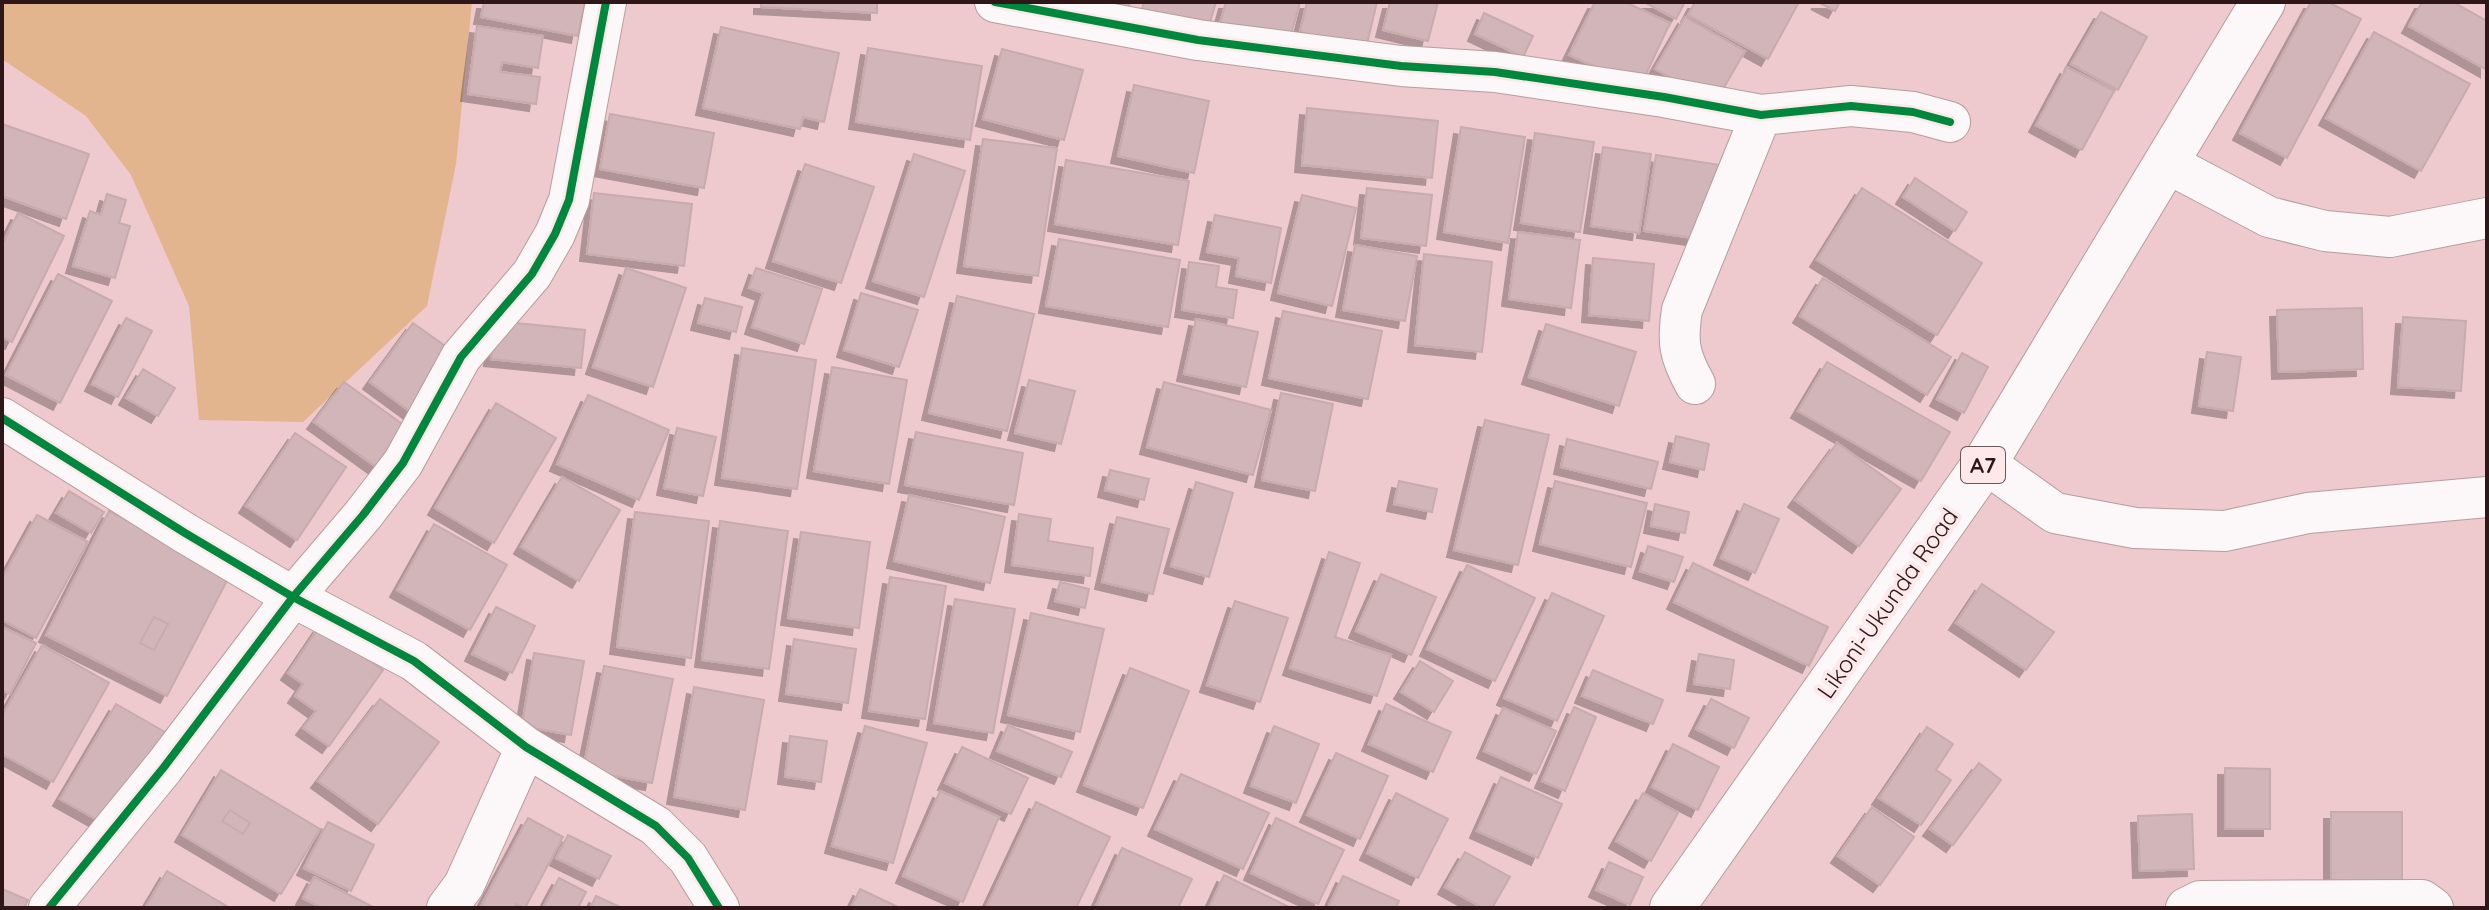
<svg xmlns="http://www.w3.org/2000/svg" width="2489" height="910" font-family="Quicksand,sans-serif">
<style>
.green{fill:#e3b58f}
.building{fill:#d2b5b8;stroke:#c8abae;stroke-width:2;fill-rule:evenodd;filter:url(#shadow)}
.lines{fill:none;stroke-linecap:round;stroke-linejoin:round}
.street-casing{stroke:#b89c9f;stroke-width:42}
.highway-casing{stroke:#b89c9f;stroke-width:46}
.street{stroke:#fcf7f8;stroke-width:40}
.highway{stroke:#fcf7f8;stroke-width:44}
.cycleway-casing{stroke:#fee9ea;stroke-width:13}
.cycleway{stroke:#00873e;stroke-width:8}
.labels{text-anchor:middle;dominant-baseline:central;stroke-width:8;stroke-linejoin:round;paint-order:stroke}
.shield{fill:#fee9ea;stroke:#6d5658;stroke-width:2}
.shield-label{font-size:22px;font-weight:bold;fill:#2f1719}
.street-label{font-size:24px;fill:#2f1719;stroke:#fee9ea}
</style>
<defs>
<filter id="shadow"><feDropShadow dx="-7" dy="7" stdDeviation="0" flood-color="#0004"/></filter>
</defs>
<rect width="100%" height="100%" fill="#eec9cd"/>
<path class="green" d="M2 2H472L456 164 427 306 303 422 199 420 189 306 131 175 86 116 2 59Z"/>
<path class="building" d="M484 2H585L578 36 481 17Z
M761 2H877V13L761 7Z
M1088 2H1130L1128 11Z
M1144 2H1216L1207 32 1141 12Z
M1226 2H1300L1288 46 1219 27Z
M1307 2H1377L1366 48 1300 32Z
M1390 2H1438L1428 41 1383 30Z
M1595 2H1625L1670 23 1640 87 1569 55Z
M1644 2H1685L1676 19Z
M1695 2H1799L1768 59 1688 15Z
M1818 2H1840L1835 11Z
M2311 2H2328L2361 19 2287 158 2240 133Z
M2422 2H2453L2487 21V70L2409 26Z
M2101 12 2147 37 2118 90 2071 64Z
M1484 13 1533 36 1523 57 1475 34Z
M1685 17 1745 51 1715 103 1655 69Z
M477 26 543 36 538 68 502 62 500 72 540 77 536 104 468 94Z
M721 27 839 53 824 122 803 117 800 129 703 108Z
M2374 32 2470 84 2421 171 2326 118Z
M868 48 982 66 970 140 856 122Z
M1002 49 1083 70 1064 140 983 119Z
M2067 67 2114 91 2082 150 2036 125Z
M1134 85 1209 101 1194 173 1118 156Z
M1307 108 1438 121 1432 178 1302 165Z
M610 114 714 133 704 188 600 169Z
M2 124 89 154 66 219 2 196Z
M1461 127 1525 137 1508 243 1444 232Z
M1535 133 1594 142 1580 232 1521 223Z
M983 139 1057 148 1038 276 964 266Z
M1603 147 1651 154 1639 233 1591 226Z
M914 154 965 171 924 297 873 281Z
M1656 155 1720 165 1708 240 1644 231Z
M1066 160 1189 181 1178 245 1055 224Z
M805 164 874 187 841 283 773 261Z
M1915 178 1967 212 1955 231 1903 197Z
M1367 188 1432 195 1426 246 1361 238Z
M1862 188 1982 263 1937 335 1817 260Z
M594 193 692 204 684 266 587 254Z
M107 194 126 200 119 223 130 226 115 278 73 266 90 211 101 215Z
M1302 195 1356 208 1332 306 1278 293Z
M18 213 64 236 12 342 2 337V245Z
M1215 215 1281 228 1271 283 1236 276 1239 258 1207 252Z
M1518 232 1580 240 1571 308 1509 299Z
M1059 239 1180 260 1168 327 1046 306Z
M1355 245 1417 256 1405 321 1343 310Z
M1424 254 1492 262 1482 352 1415 345Z
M1593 258 1654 264 1649 321 1589 315Z
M1189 262 1219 266 1216 287 1237 290 1233 318 1182 310Z
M626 268 686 288 653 387 593 367Z
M756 268 822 289 804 344 752 327 763 293 749 288Z
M58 274 112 301 60 403 6 375Z
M1823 278 1951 357 1927 395 1800 316Z
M861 293 918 310 899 367 844 350Z
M957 296 1034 314 1007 431 929 413Z
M705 298 742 307 736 332 698 323Z
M2362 308 2363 369 2279 372 2277 310Z
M1283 311 1382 331 1368 399 1269 378Z
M2403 317 2466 321 2461 391 2398 387Z
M126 318 152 331 118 397 92 384Z
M1196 319 1258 332 1246 387 1184 374Z
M496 321 585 330 581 368 491 359Z
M413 323 455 353 411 412 370 382Z
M1546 324 1636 352 1619 406 1529 377Z
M742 348 816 360 797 489 722 478Z
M2207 352 2241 357 2233 411 2199 406Z
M1962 353 1988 367 1964 413 1937 399Z
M1827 362 1950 432 1921 481 1798 411Z
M832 367 907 380 889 484 814 471Z
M143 369 175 388 158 416 126 398Z
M1029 380 1075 391 1061 444 1015 433Z
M344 382 405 426 375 466 314 422Z
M1164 382 1271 410 1253 475 1147 447Z
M1281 393 1333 404 1315 491 1262 480Z
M588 395 669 430 639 500 557 464Z
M496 403 556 438 494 543 435 508Z
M1485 420 1549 435 1518 565 1454 550Z
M677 428 716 437 703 496 664 488Z
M916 432 1023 453 1014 505 905 485Z
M295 433 346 467 297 540 246 506Z
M1676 436 1709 444 1704 470 1670 462Z
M1567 439 1658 462 1651 489 1561 467Z
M1837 443 1901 489 1859 546 1795 500Z
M1110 470 1149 479 1144 500 1105 490Z
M562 477 620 510 579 581 521 547Z
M1399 481 1437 489 1432 512 1394 504Z
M1555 481 1647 503 1631 567 1540 544Z
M1196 482 1233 493 1209 577 1171 566Z
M69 491 104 512 91 533 56 513Z
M909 495 1005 517 990 583 894 561Z
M1655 504 1689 512 1685 533 1651 526Z
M1744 504 1779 519 1755 573 1721 558Z
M109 511 231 573 167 696 46 635ZM154 617 168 624 154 650 140 643Z
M635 512 709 521 691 658 617 647Z
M1019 514 1051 519 1048 541 1093 548 1090 576 1012 565Z
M37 515 88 542 36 638 2 620V579Z
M1117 517 1169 529 1153 594 1102 582Z
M720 521 788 531 769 669 702 660Z
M434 524 507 565 470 630 397 590Z
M801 532 870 542 859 628 788 618Z
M1648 546 1683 557 1674 582 1640 571Z
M1329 552 1360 563 1335 637 1391 655 1377 696 1290 668Z
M1693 563 1828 627 1809 666 1674 602Z
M1467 565 1535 598 1495 681 1427 649Z
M1381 574 1436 597 1411 655 1356 631Z
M890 577 946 586 925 719 869 711Z
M1060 582 1089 589 1085 608 1055 601Z
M1982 584 2054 632 2026 670 1956 623Z
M1552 593 1604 616 1557 721 1504 698Z
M955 599 1015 609 993 733 934 723Z
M1235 601 1288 618 1260 702 1207 685Z
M496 607 535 626 512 673 472 654Z
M1031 613 1104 629 1080 732 1008 715Z
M154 617 168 624 154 650 140 643Z
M320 626 383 670 329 746 303 728 316 711 295 696 303 684 288 673Z
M2 627 36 643 10 694 2 690Z
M794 639 856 649 848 703 786 694Z
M42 645 109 683 53 782 2 754V716Z
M534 653 584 661 571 735 522 726Z
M1699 654 1734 660 1730 689 1694 684Z
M1420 661 1453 681 1434 712 1401 692Z
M604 666 673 679 652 783 583 770Z
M1130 668 1189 691 1143 808 1084 785Z
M1593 670 1663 700 1653 724 1582 696Z
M694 687 764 700 745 810 674 797Z
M380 699 439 742 378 824 318 781Z
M1711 699 1749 718 1734 748 1696 729Z
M116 704 165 732 110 827 60 799Z
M1386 704 1451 732 1433 772 1369 744Z
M1574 707 1596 717 1565 791 1542 781Z
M1503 708 1556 731 1536 774 1484 751Z
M1008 725 1072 752 1061 777 997 751Z
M865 726 927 743 893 863 832 846Z
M1274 726 1319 744 1296 803 1251 786Z
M1927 727 1953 744 1936 770 1951 780 1921 825 1879 798Z
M790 736 827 741 821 782 785 777Z
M1673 744 1719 767 1698 810 1652 787Z
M962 747 1028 778 1011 814 945 783Z
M1336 753 1388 776 1360 839 1307 815Z
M1979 763 2001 780 1953 845 1930 829Z
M2225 768 2270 769V829H2225Z
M221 770 320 829 281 894 182 835ZM230 810 250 823 243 834 222 821Z
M1181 774 1269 813 1243 869 1155 829Z
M1501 777 1562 804 1538 858 1477 831Z
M940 791 999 817 963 902 903 876Z
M1396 793 1448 819 1418 878 1367 853Z
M1643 793 1678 813 1651 861 1616 841Z
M1036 802 1110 837 1076 908H986Z
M1872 807 1914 837 1880 885 1838 856Z
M230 810 250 823 243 834 222 821Z
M2331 812H2402V881H2331Z
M2192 814 2194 869 2140 871 2138 816Z
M528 818 563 837 525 908 516 904 514 908H480Z
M1276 818 1344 850 1318 904 1251 873Z
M328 822 374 845 351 891 304 868Z
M568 835 611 856 599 879 556 858Z
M1122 848 1192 879 1178 908H1095Z
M1465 852 1510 877 1492 908H1483L1445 887Z
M1609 862 1643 877 1630 905 1596 890Z
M167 871 230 908H145Z
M1224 875 1291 908H1209Z
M1343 876 1399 901 1396 908H1328Z
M314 877 375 908H322L303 898Z
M559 878 586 892 578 908H543Z
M2 889 28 900 24 908H2Z
M860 889 900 908H851Z
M596 896 622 908H590Z"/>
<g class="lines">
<g class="street-casing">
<path id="street" d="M995 2 1198 40 1401 66 1495 72 1664 97 1761 115 1851 106 1913 112 1950 122
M2165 162 2269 217 2325 231 2390 237 2487 218
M1695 384C1679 355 1677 342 1682 310L1761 115
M2 418 185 533 293 597 414 661 526 747 656 826 688 858 719 908
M1985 463 2055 513 2135 528 2225 531 2308 513 2487 497
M49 908 164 767 293 597 363 515 403 463 461 357 532 274 555 234 569 200 606 2
M447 908 464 885 526 747
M2186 908 2200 901 2422 900 2433 908"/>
</g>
<g class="highway-casing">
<path id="highway" d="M1672 908 1985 463 2263 2"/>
</g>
<use href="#street" class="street"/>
<use href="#highway" class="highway"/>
<g class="cycleway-casing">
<path id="cycleway" d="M995 2 1198 40 1401 66 1495 72 1664 97 1761 115 1851 106 1913 112 1950 122
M2 418 185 533 293 597 414 661 526 747 656 826 688 858 719 908
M49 908 164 767 293 597 363 515 403 463 461 357 532 274 555 234 569 200 606 2"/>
</g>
<use href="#cycleway" class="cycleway"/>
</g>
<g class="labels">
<rect class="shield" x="1961" y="447" width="44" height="36" rx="6"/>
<g class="shield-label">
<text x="1983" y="465">A7</text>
</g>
<g class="street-label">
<text transform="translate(1887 603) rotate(-55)">Likoni-Ukunda Road</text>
</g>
</g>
<rect width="2489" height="910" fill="none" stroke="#2f1719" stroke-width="8"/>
</svg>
